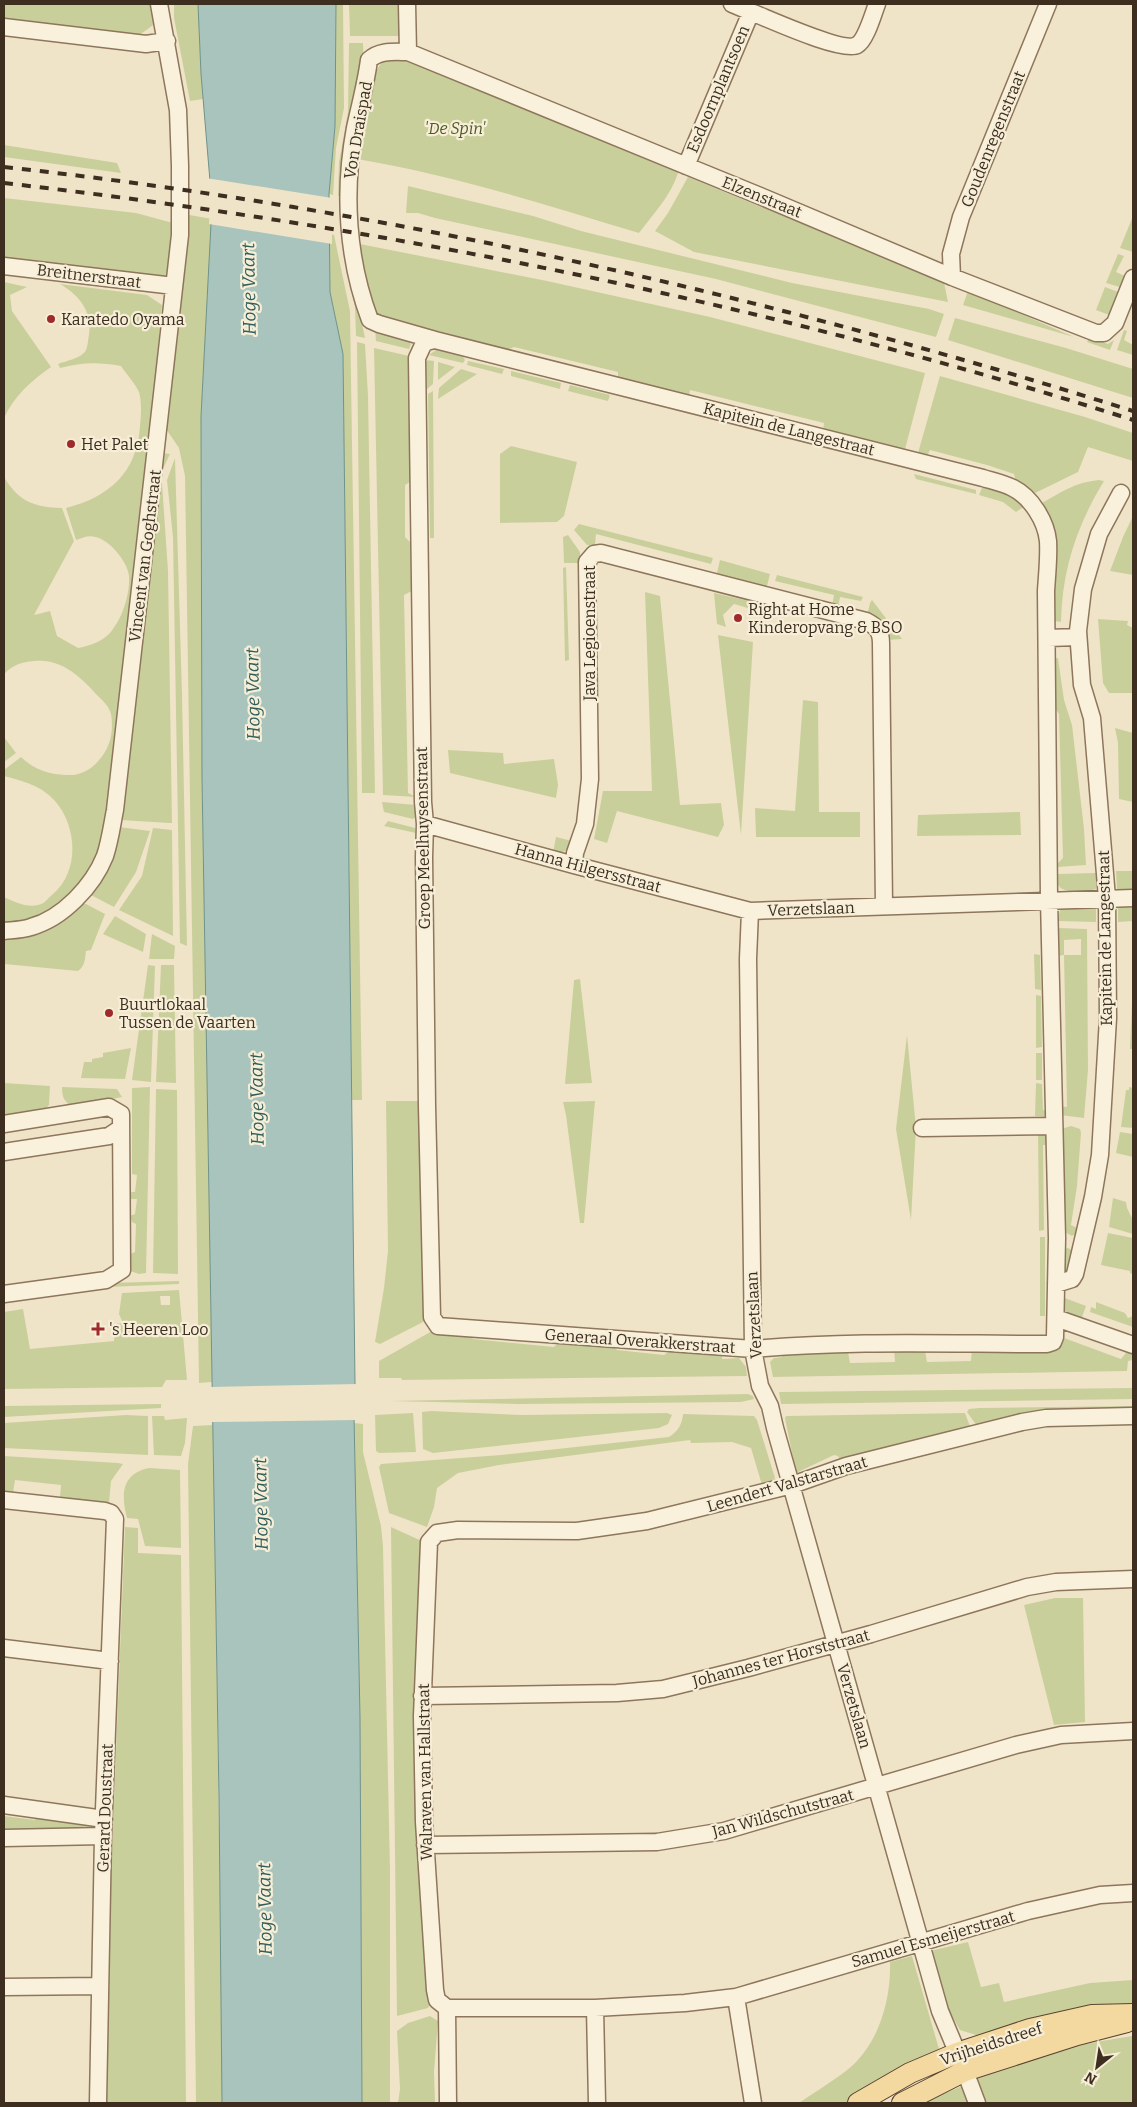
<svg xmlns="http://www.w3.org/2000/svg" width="1137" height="2107" font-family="Bitter,serif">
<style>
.green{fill:#c9cf9b;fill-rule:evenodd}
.water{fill:#a9c4bc;stroke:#6f938a}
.pier{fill:#f0e4c8}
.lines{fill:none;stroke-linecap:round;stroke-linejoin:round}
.minor-casing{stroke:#8d765c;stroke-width:19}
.major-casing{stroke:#5b4430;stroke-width:22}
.minor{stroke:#faf1dc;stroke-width:16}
.major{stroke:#f3d9a0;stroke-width:20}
.rail{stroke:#3d2e20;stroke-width:4;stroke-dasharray:9 9;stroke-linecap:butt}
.poi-dot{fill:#9e2a2b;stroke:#f7eed8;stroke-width:2}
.labels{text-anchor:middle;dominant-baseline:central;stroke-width:4.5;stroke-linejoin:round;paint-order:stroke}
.street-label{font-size:16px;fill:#3d2e20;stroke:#f7eed8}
.park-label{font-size:16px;font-style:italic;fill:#4d5a26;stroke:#f7eed8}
.poi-label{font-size:16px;fill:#3d2e20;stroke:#f7eed8;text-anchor:start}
.water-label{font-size:18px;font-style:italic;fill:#2f5d5a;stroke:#f7eed8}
</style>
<rect width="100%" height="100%" fill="#f0e4c8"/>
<path class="green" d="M4 4H151L156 23 138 36 4 21Z
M174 4H198L201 74 203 99 190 101 174 18Z
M336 4H343L344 108 336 148 333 195 329 194 335 126Z
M349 4H399L400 36H350Z
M349 43H363L364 70 342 196H338L339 162 348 112Z
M387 60 406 61 675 169 678 173C670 197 654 213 639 233 546 205 453 175 357 159L376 71 382 62Z
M4 145 117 163 121 173 4 157Z
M688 177 944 282 948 302 694 252 655 231 668 213Z
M408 186 533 216 581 231 792 283 929 309 944 314 936 337 716 279 435 218 418 213H406Z
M4 198 136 213 173 223 171 274 162 277 4 261Z
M184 214 212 219 201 416 202 778 212 1382 199 1383 185 476 179 448 166 429Z
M1133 216V252L1120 248Z
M330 234 334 235 350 311 362 1100H352L343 354 330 292Z
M342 235H344L365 338 356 336 355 307 345 261Z
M360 244 547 281 710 317 925 373 904 453 823 431 824 423 690 390 689 397 618 379V372L514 347 503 352 376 315 367 291 363 264 359 252Z
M1118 254 1124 256 1116 272 1127 277 1123 288 1106 283Z
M4 282 27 287 10 295 12 311 51 367C30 382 15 395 4 418Z
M60 284 147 295 162 305 137 577 112 782 99 849 82 883 69 898 37 920 4 927V897C15 902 29 909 41 904 45 903 49 897 53 894 80 871 77 826 55 801 41 785 22 781 4 776V770L21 757C37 772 52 775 73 775 83 774 93 768 99 760 110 748 114 731 111 714 109 706 103 701 98 696 80 676 61 658 34 661 21 662 13 665 4 674V477C19 502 34 507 62 508L74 541 34 615 50 611 57 636 78 648C89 646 101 642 109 634 122 620 130 595 129 576 128 562 109 539 95 537 88 535 83 538 76 540L66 508C109 497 137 473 140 426 141 416 142 402 139 392 135 383 126 374 121 366 99 362 82 362 60 368L58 364C66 361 82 358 86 350 88 346 88 339 89 335 92 311 80 296 60 284Z
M1105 287 1121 293 1112 316 1096 310Z
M968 291 1074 337 963 305Z
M955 318 1066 348 1133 369V398L948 340Z
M375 329 407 339 411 344 409 349 376 341Z
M1124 330 1127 331 1124 340 1133 345V355L1117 350Z
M1090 337 1108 344 1114 340 1110 350 1087 342Z
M357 342 365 344 368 396 375 793H362Z
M374 348 409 356 413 480 405 485V537L410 542 414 590 404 595 408 793 416 797 383 795Z
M441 349 461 352 465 360 463 363 429 355 436 350Z
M426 360 434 361 433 384 427 389 422 383 424 364Z
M468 361 504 369 502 374 467 365Z
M438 362 455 367 438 380Z
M461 369 477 374 438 399 439 388Z
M511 371 561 383 560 389 511 376Z
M940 376 1085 417 1133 433V461L1088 447 1078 472 1031 495 1016 483 1014 474 987 465 930 450 927 456 920 457 918 453Z
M570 385 610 395 608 401 568 391Z
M433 391 434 538H430L428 394Z
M511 446 577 462 564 516 557 522 500 523V454Z
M163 453 170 454 162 471V483L168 571 172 823H169L121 820Z
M175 458 182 694 187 946 180 943 173 537 167 480Z
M914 474 976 490V494L916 479Z
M1099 480 1104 481C1077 525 1062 570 1061 622L1054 621 1040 504C1060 493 1075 482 1099 480Z
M986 485 1004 490 1025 506 1016 512 1003 502 979 495 982 488Z
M1133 516V575L1110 571 1123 537Z
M579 524 713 558 711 564 596 534 595 545H587L574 530Z
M568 535 580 552V563H564L563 537Z
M720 560 770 574 766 590 716 577Z
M566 567 569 660 565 661 563 568Z
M777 575 863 597 861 601 840 597 838 608 832 606 834 595 775 581Z
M645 592 660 596 680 805 721 803 724 825 718 837 617 811 607 843 594 839 603 791H652Z
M714 593 758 603 755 614 748 608 734 604 723 615 726 627 717 624Z
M872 600 902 639 887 640 884 624 878 619 867 616 870 603Z
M1098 619 1128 621 1127 625 1133 628V693H1109L1103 683Z
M718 635 753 642 741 835Z
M1058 658 1064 700 1072 725 1084 829 1086 865 1057 867 1058 863 1063 858 1059 714 1055 708 1053 659Z
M803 700 818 702 819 812H860V837H756L755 808 795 811Z
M1115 728 1133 733V802L1119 799 1118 743Z
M4 737 16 753 4 762Z
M448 750 503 753 504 764 554 759 558 785 556 798 450 773Z
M382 802 416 805 417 816 413 819 384 812Z
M1020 812 1021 835 917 836 918 815Z
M388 821 415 828 416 833 384 826Z
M119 827 150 831 136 872 114 907 91 895Z
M153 828 172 830 173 936 119 910 142 876Z
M556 837 572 841 569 849 559 854 553 853Z
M1116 871H1133V890L1117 889Z
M1096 873V889C1088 892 1064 894 1059 886 1056 883 1057 878 1057 874Z
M79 904H86L105 914 91 950 86 951C85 959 85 966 78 971L4 964V937Z
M1133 904V921L1118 922V907Z
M1096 905V922L1057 921 1061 907Z
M115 916 146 934 143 952 103 934Z
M1058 928 1087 929 1088 1070 1084 1118 1060 1115V1106L1067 1107 1064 955 1058 956ZM1064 940 1081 939V955H1064Z
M152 934 175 946 174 959H149Z
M1034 954 1040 955 1041 990 1035 989Z
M148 965 155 966 151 1082 132 1080Z
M161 965H174L176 1083 156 1082Z
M580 979 592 1083 565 1084 574 980Z
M1133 980V1049H1130Z
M1036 995 1041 996 1042 1047 1036 1048Z
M907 1035 916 1128 911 1220 896 1129Z
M131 1048 125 1079 81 1078 84 1062H92V1059L103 1057V1053Z
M1036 1053H1042V1080H1036Z
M4 1083 50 1086 49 1105 44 1111 4 1117Z
M1036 1083 1042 1084 1043 1110 1049 1112V1115L1046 1117 1035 1116Z
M62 1087 117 1089 122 1097 73 1107C64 1102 62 1097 62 1087Z
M150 1087 146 1273 139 1274 130 1271 128 1266 130 1254 135 1252 136 1224 132 1222 130 1216 135 1214 137 1199H131L130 1192H135L137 1175 132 1174V1088Z
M1129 1087 1133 1088V1128L1121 1127 1126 1090H1129Z
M156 1089 177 1090 178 1274 153 1273Z
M386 1101H420L424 1320 423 1322 380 1344 375 1342 384 1288 388 1251Z
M595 1101 584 1223H580L566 1115 563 1102Z
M1071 1126 1080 1129 1081 1133 1077 1186 1071 1225 1079 1229V1232L1072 1236 1061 1230V1129Z
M1038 1130 1049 1132V1145H1043L1044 1230 1039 1231Z
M1120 1132 1133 1134V1157L1116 1153Z
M1113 1198 1126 1202 1127 1208 1133 1220V1234L1109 1227Z
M1108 1233 1133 1238V1274L1130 1273V1271L1101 1265Z
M1040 1237H1045V1316H1040Z
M1068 1248 1074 1251 1070 1272 1065 1274 1062 1271 1064 1249Z
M179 1281V1284L108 1287V1283Z
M179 1290 187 1380H166L162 1387 4 1389V1312L23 1309 30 1349 114 1341 115 1324 123 1323 119 1314 122 1293ZM160 1296H170V1305H161Z
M1062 1297 1086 1306 1081 1320 1063 1311Z
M1096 1302 1125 1313 1128 1318 1133 1316V1327L1090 1312 1091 1307 1096 1309Z
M432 1331 469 1333 473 1339 554 1347 560 1341 611 1344 617 1350 664 1355 673 1349 723 1354 722 1359 739 1358 746 1367 747 1376 402 1380 401 1378H379V1361Z
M1064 1338 1121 1359 1129 1349 1133 1350V1360L1128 1361 1127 1371 773 1377 770 1362 774 1358 782 1357 781 1352H848L850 1363 895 1362 894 1349 925 1351 927 1362 971 1361 972 1349 1057 1348Z
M1133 1388V1399L781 1404 779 1392Z
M748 1394 753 1396 754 1399 741 1402 518 1404 389 1401Z
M161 1404V1408L4 1417V1406Z
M1133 1406V1411L977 1426 967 1412 969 1409 979 1408Z
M431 1411 522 1415 667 1413 672 1415 668 1424 659 1428 433 1453 423 1449 422 1412Z
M413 1413 416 1452 379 1453 376 1451 375 1415Z
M965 1413 971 1429 840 1460 838 1456 834 1455 796 1473 785 1418 786 1416Z
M683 1414 754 1416 757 1420 775 1478 769 1483 762 1485 751 1448 732 1442 691 1443 690 1440 499 1465 458 1473 437 1488 434 1507 427 1527 389 1513 379 1467 381 1464 501 1455 669 1437C678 1431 682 1425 683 1414Z
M126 1415 148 1416V1455L4 1448V1423Z
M152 1416H164L165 1420 187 1418 185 1443 181 1456 154 1455Z
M354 1423 363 1424V1452L381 1526 383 1546 390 1870V2103H362L360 1718Z
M213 1425 223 2103H196L188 1464 193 1426Z
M4 1456 118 1463 123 1464 111 1481 109 1503 105 1505 60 1498 61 1485 15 1480 13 1493 4 1492Z
M149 1468 180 1470 181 1548 145 1546 138 1519 127 1518C121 1495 121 1474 149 1468Z
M125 1527 138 1528V1553L181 1555 186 2103H102Z
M391 1527 424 1542C419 1628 412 1714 415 1801 416 1869 424 1937 430 2005L428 2008 397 2016Z
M1055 1598H1083L1085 1722 1054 1725 1024 1605Z
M35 1815 92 1824 93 1826 92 1830 4 1832V1816L35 1820Z
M968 1942 981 1987 999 1983 1004 2002 1090 1983 1133 1980V2008L1009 2024 979 2036 960 2030 944 2002 930 1951Z
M912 1956 939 2049 852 2103H799C816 2091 837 2079 853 2065 880 2039 891 1999 890 1962Z
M430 2016 438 2021 434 2072 435 2103H398L400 2089 397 2031 408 2023Z
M1133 2036V2103H914C924 2098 933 2097 943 2094 962 2087 980 2076 999 2069 1043 2053 1087 2042 1133 2036Z"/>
<path class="water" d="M198 4H336L335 126 329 194 330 292 343 354 355 1384 354 1416 360 1718 362 2103H222L219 1797 202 778 201 416 212 205 201 74Z"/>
<path class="pier" d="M206 178 332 198V244L209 224 210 205Z
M358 1384 356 1420 211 1422 210 1387Z"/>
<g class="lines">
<g class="minor-casing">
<path id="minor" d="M407 4 408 52
M751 12C769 19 843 53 857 45 866 40 873 14 877 4
M4 27 146 44 167 41
M686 166 751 12 732 4
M4 266 174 286
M952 277 951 254 961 217 1048 4
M435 340 983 478C993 481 1003 483 1013 488 1031 497 1046 521 1048 541 1049 557 1047 575 1046 591L1049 899 1057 1238 1055 1337 1053 1342 1047 1344C949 1344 850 1340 753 1349L438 1326 432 1317 427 1106 424 857 425 824 423 802 417 358 423 345 426 342Z
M435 340 379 324 370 320C347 259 343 192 355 128 360 105 366 83 369 60 380 50 394 52 408 52L760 196 952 277 1096 333H1104L1115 323 1133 278
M1048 638 1078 637
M425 824 574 865 750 911 1133 898
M574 865 575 853 585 824 590 779 587 562 594 554 601 553 866 621C876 626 881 631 881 643L884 906
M750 911 748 959 753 1349 760 1386 770 1406 775 1428 940 2011 965 2071 977 2103
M4 931C13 930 22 930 31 927 63 918 93 886 105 856 110 841 112 825 115 810L180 235V166L178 110 159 4
M4 1124 109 1107 121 1114 122 1270 106 1280 4 1294
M922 1128 1054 1126
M4 1152 109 1136 121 1128
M1056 1284 1072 1279 1075 1274 1093 1197 1100 1155 1108 1018 1107 898 1092 718 1082 685 1078 631 1083 589 1099 534 1121 493
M1056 1318 1133 1345
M4 1500 105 1511 111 1513 115 1519 103 1836 98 2103
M4 1648 110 1661
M422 1696 617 1693 663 1689 748 1668 871 1634 1027 1587 1056 1582 1133 1579
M4 1805 104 1819
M4 1838 103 1836
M425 1845 657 1842 724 1831 1016 1745 1061 1735 1133 1731
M4 1987 100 1986
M736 1997 753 2103
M447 2008 437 2000 435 1990 424 1822 422 1716 429 1542 437 1533 458 1530 577 1531 647 1521 792 1485 846 1466 1022 1422 1046 1418 1133 1416
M595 2008 597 2103
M448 2103 447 2008H595L685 2003 736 1997 1028 1911 1100 1895 1133 1893"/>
</g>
<g class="major-casing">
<path id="major" d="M858 2103 910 2073 957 2053 1030 2029 1092 2015 1133 2014
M902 2103 965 2071 1077 2035 1127 2022"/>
</g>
<use href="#minor" class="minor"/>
<use href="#major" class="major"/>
<path class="rail" d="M4 167C387 209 765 295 1133 411
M4 183C386 227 767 303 1133 420"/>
</g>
<g class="poi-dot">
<circle cx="51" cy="319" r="5"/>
<circle cx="71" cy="444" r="5"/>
<circle cx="738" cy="618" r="5"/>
<circle cx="109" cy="1013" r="5"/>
<path d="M95.5 1321.5h5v5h5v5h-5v5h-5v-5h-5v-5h5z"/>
</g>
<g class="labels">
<g class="street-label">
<text transform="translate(718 89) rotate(-67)">Esdoornplantsoen</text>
<text transform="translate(358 130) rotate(-80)">Von Draispad</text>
<text transform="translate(993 139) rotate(-68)">Goudenregenstraat</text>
<text transform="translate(762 197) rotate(22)">Elzenstraat</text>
<text transform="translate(89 276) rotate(7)">Breitnerstraat</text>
<text transform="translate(789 429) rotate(14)">Kapitein de Langestraat</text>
<text transform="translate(145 556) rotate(-83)">Vincent van Goghstraat</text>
<text transform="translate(589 633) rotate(-90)">Java Legioenstraat</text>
<text transform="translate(423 838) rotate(-91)">Groep Meelhuysenstraat</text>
<text transform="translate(588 868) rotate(15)">Hanna Hilgersstraat</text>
<text transform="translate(811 909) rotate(-2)">Verzetslaan</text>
<text transform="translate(1105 938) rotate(-91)">Kapitein de Langestraat</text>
<text transform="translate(754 1315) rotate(-93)">Verzetslaan</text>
<text transform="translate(640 1341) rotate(4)">Generaal Overakkerstraat</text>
<text transform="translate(787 1484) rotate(-16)">Leendert Valstarstraat</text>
<text transform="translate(781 1658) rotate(-15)">Johannes ter Horststraat</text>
<text transform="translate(854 1706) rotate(74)">Verzetslaan</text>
<text transform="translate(425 1772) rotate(-91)">Walraven van Hallstraat</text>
<text transform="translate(105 1808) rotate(-88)">Gerard Doustraat</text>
<text transform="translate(783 1813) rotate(-15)">Jan Wildschutstraat</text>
<text transform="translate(933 1939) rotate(-16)">Samuel Esmeijerstraat</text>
<text transform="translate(991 2044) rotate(-18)">Vrijheidsdreef</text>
</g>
<g class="park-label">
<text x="455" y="128">'De Spin'</text>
</g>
<g class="poi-label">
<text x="61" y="319">Karatedo Oyama</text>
<text x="81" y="444">Het Palet</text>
<text x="748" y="609">Right at Home<tspan x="748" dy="18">Kinderopvang &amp; BSO</tspan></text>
<text x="119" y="1004">Buurtlokaal<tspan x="119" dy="18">Tussen de Vaarten</tspan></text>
<text x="109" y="1329">'s Heeren Loo</text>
</g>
<g class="water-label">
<text transform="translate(249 289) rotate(-91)">Hoge Vaart</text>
<text transform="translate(253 694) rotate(-91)">Hoge Vaart</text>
<text transform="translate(257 1099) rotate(-91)">Hoge Vaart</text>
<text transform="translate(261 1504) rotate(-91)">Hoge Vaart</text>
<text transform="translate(265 1909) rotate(-91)">Hoge Vaart</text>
</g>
</g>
<rect width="1137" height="2107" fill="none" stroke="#3d2e20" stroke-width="10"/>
<g transform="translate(1097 2067) rotate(210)" stroke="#f7eed8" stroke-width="4" paint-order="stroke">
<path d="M0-4L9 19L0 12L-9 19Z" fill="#3d2e20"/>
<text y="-8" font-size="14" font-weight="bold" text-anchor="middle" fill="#3d2e20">N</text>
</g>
</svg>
